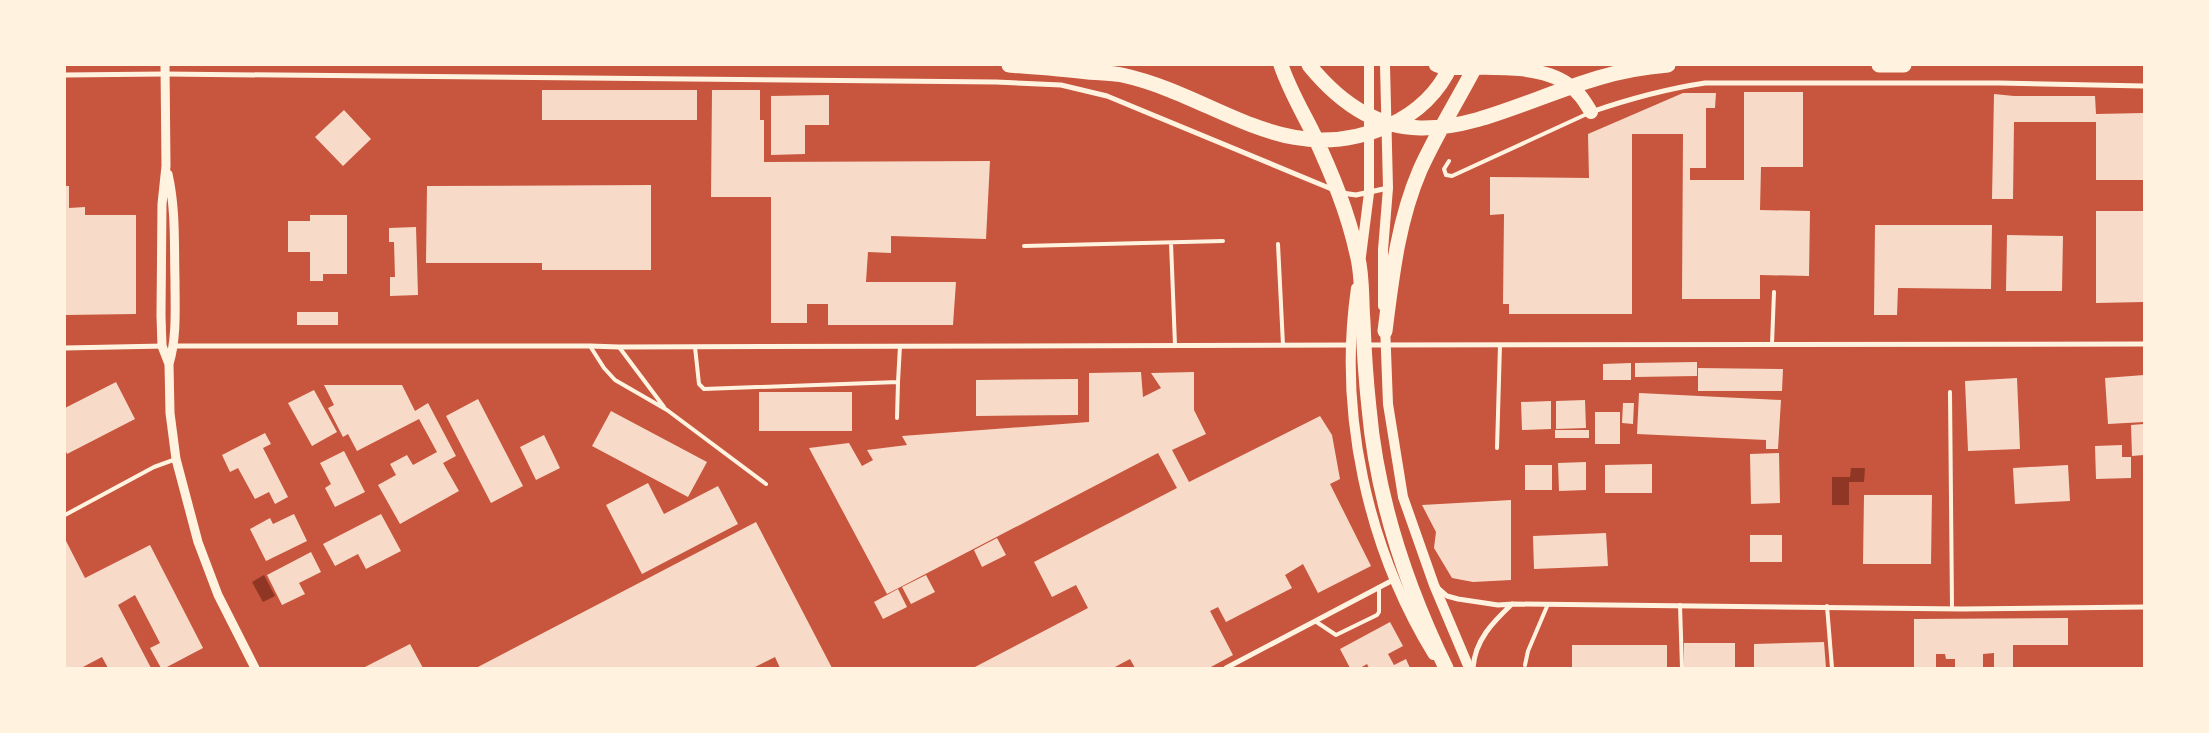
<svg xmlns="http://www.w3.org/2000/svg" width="2209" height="733" font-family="Helvetica,sans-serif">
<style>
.water{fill:#8f3625}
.building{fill:#f7dbc8}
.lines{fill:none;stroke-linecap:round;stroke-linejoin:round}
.service{stroke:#fff3e0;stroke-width:4}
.minor{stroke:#fff3e0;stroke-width:5}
.tertiary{stroke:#fff3e0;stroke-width:9}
.secondary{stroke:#fff3e0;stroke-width:10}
.trunk{stroke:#fff3e0;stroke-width:14}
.motorway{stroke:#fff3e0;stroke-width:15}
</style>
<rect width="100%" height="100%" fill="#c8553d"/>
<path class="water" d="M1851 468H1865L1864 482H1849V505H1832V477H1850Z
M264 575 275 596 263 602 252 582Z"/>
<path class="building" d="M542 90H697V120H542Z
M712 90H760V120H764V162L990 161 986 239 891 236V253L868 252 866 282H956L953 325H828V304H807V323H771V197H711Z
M1744 92H1803V167H1761L1760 210 1810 211 1809 276 1760 275V299H1682L1683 134H1632V314H1509V304H1503L1504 214 1490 215V177L1589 178 1588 134 1683 93H1716L1715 108H1706V168H1690V180H1744Z
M1994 94 2014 96H2095L2096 114 2144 113V180H2096V122H2014L2013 199H1992Z
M829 95V125H805V154L771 155V96Z
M344 110 371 139 343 166 315 137Z
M651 185V270H542V263H426L427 186Z
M65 186H69V208L85 207V215H136V314L65 315Z
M2096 211H2144V302L2096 303Z
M310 215H347V274H323V281H310V252H288V221H310Z
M1875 225H1992L1991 289 1898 288 1897 315H1874Z
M416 227 418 295 390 296V277H395L394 242H389V228Z
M2007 235 2063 236 2062 291H2006Z
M297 312H338V325H297Z
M1697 362V376L1635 377V363Z
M1631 363V380H1603V364Z
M1698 368 1783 369 1782 391H1698Z
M1141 372 1143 397 1161 388 1151 373 1194 372V410L1206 434 1172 450 1189 482 1320 416 1332 435 1340 479 1330 484 1371 566 1318 593 1303 564 1285 575 1292 588 1226 622 1218 607 1210 611 1233 655 1209 668H1135L1130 659 1113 668H973L1088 608 1076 585 1052 597 1034 562 1177 488 1158 453 887 594 809 448 849 443 862 466 873 460 867 450 907 445 902 436 1089 422V373Z
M2144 375V422L2108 424 2105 378Z
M2017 378 2020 449 1968 451 1965 381Z
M1078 379V415L976 416V380Z
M116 382 135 419 67 454 65 449V408Z
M324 385H402L415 411 428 403 456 456 443 463 459 491 400 524 378 485 396 475 390 464 407 455 413 465 437 452 419 419 357 451 348 434 343 437 328 408 334 405Z
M314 390 337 432 312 446 288 403Z
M759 392H852V431H759Z
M1639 393 1781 400 1778 449H1766V440L1637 434Z
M478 399 523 486 491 503 446 416Z
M1585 400 1586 428 1556 429V401Z
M1551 401V429L1522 430 1521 402Z
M1623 403H1634L1633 424 1622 423Z
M611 411 707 462 688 497 592 446Z
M1595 412H1620V444H1595Z
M2144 424V455L2132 456 2131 425Z
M1555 430H1589V438H1555Z
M265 433 271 444 263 448 288 497 275 504 269 492 255 499 238 468 230 472 222 455Z
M544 435 560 468 536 480 520 447Z
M2122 445V457H2131V478L2096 479 2095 446Z
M344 451 365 492 335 507 325 488 331 484 320 463Z
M1779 453 1780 503 1751 504 1750 454Z
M1586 462V490L1559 491 1558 463Z
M1652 464V493H1605V465Z
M1525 465H1552V490H1525Z
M2068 465 2070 501 2015 504 2013 468Z
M648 483 664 514 718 486 738 524 642 574 606 505Z
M1864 495H1932L1931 564H1863Z
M1511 500V580L1473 582 1452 578 1434 548 1436 532 1422 505Z
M294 514 307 541 266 561 250 529 270 518 273 524Z
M381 514 401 551 366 569 358 554 335 566 323 544Z
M756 522 832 668H780L775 657 753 668H476Z
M1606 533 1608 566 1534 569 1533 536Z
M1750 535H1782V562H1750Z
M997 538 1006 555 982 567 974 550Z
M65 539 85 578 150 545 203 648 165 668H161L150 648 160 643 135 595 118 605 151 668H108L102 657 81 668H65Z
M311 552 321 572 299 583 305 594 282 605 267 575Z
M926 575 935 592 911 604 902 587Z
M898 589 907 607 883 619 874 602Z
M2068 618V645H2013V668H1994V653L1983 654V668H1955V659H1946L1945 654H1936V668H1914V619Z
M1390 622 1403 646 1388 654 1394 665 1406 659 1410 668H1369L1367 664 1360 668H1350L1340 649Z
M1824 642 1826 668H1754V644Z
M1684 643H1735V668H1684Z
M410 644 423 668H363Z
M1572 645H1667V668H1572Z"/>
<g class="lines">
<path class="service" d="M1449 161 1444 169 1446 175 1452 176 1589 113
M1171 243 1175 345
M1278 244 1283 345
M1024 246 1223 241
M1772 344 1774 292
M590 346 604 368 615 380 667 410 766 484
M619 347 664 407
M695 347 699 384 704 389 898 382 900 346
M1950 392 1952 608
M897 418 898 382
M1497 448 1500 345
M65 515 154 467 176 459
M1680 605 1682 668
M1827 606 1832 668
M1315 621 1336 635 1377 615 1379 612V587
M1525 665 1528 651 1548 604"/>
<path class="minor" d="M65 75 165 74 996 82 1061 85 1107 96 1334 190
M1591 112C1629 99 1665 89 1705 83H1999L2144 86
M1342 193 1356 195 1388 188
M1367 345 2144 344
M172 346H590L619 347 1351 345
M65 348 164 346
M1438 588 1447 596 1458 599 1498 605 1513 604 1962 609 2144 607
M1226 668 1395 579
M1473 668C1475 640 1493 622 1512 604"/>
<path class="tertiary" d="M165 65 166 166 162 204 161 316 162 346 169 364 170 413 176 459 198 542 218 595 255 668
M168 174C176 210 174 243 175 280 175 309 177 337 169 364"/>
<path class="secondary" d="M1361 256 1369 193V65
M1356 288C1338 413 1367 547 1433 655
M1383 306V250L1388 188 1385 65
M1385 325 1388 404 1403 497 1434 585 1469 668"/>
<path class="trunk" d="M1436 65 1444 68C1481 69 1538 62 1569 85 1579 92 1585 102 1591 112"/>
<path class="motorway" d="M1009 65C1035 67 1062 69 1088 72 1100 73 1112 73 1122 75 1218 96 1286 172 1390 125 1417 113 1439 92 1451 65
M1281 65C1289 89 1302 111 1313 133 1331 172 1348 212 1357 254 1363 276 1361 299 1363 322 1364 350 1366 380 1369 408 1377 499 1406 586 1446 668
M1309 65C1401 178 1488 111 1598 78 1621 71 1644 67 1668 65
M1879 65H1904
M1385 331C1392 276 1398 221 1420 170 1436 134 1458 100 1476 65"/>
</g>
<rect width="2209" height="733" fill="none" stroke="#fff3e0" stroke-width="132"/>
</svg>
